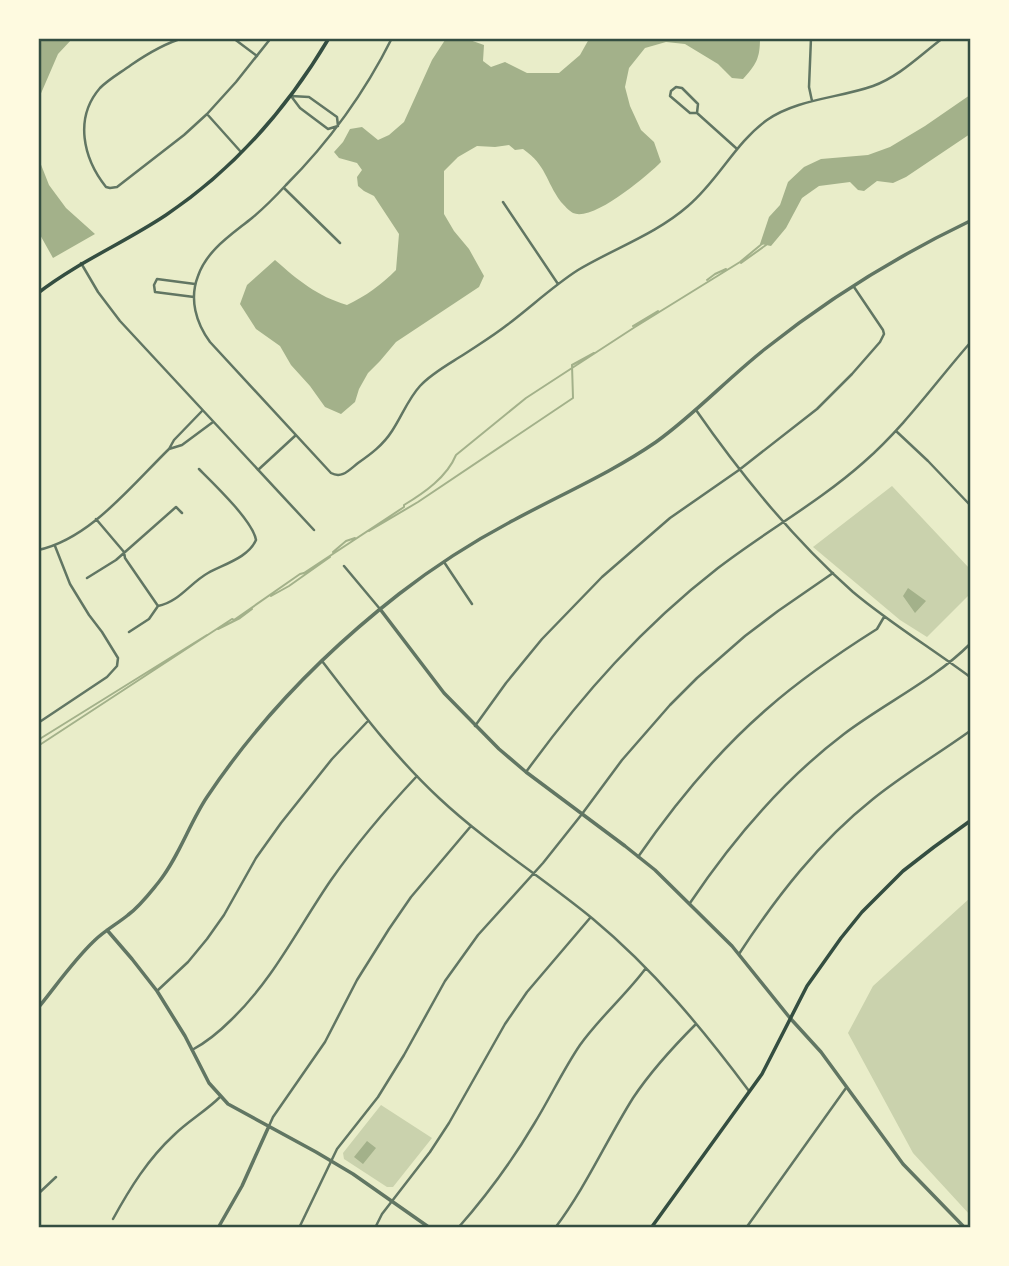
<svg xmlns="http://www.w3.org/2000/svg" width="1009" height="1266" font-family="Roboto,sans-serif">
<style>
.green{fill:#cad2ad}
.water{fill:#a3b18a}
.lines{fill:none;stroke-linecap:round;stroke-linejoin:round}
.stream{stroke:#a3b18a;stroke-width:2}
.minor{stroke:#617663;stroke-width:2.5}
.tertiary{stroke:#617663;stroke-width:3.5}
.secondary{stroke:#344e41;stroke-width:3.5}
.neatline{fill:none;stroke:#344e41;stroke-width:2.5}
</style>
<rect width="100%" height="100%" fill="#e9edc9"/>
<path class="green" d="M892 486 970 569V594L927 637 900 620 813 547Z
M970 898V1215L913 1153 848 1033 873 986Z
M381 1105 432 1138 393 1187H387L344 1159 343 1153Z"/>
<path class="water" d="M39 38 72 39 58 54 39 98Z
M467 39 484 45 483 61 491 67 505 62 527 73H559L580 55 589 39H760C760 58 756 65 743 79L732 78 718 64 685 44 666 42 645 48 629 68 625 87 630 106 641 130 654 142 661 162C647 176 593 222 573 213 569 211 564 205 561 202 545 180 547 166 523 149L515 150 509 145 495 147 477 146 458 157 444 171V214L454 231 469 249 484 276 479 287 396 342 380 361 368 373 359 389 355 402 341 414 325 407 310 386 291 365 280 346 256 329 240 304 247 285 275 260C299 281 317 296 347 305 366 296 381 285 396 270L399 234 374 196 364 191 358 186 357 177 362 170 357 163 339 158 334 152 343 142 350 129 362 127 378 140 389 135 404 122 432 60 445 40Z
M970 95V134L906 177 893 183 877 181 864 191 858 190 850 182 819 186 802 198 786 228 771 246 760 244 769 217 780 205 788 182 804 167 821 159 868 155 890 147 925 126Z
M38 157 49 185 66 208 95 234 53 258 39 233Z
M908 588 926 601 915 613 903 596Z
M367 1141 376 1148 363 1164 354 1157Z"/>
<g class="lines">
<path class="stream" d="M741 263 766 245
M707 280 715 274 726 269
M633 326 658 311
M369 531 418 502 573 398 572 365 594 353
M333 552 346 541 355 538
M271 596 289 586 330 557
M218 629 240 618 252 609
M38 740 207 635
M38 746 232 619 234 620 300 574 304 573 404 507V505C424 493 447 477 456 455L526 398 635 327 740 262 763 243"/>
<path class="minor" d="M183 38C163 44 147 54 131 65 120 73 109 79 100 88 74 118 83 158 106 187L110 188 117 187 184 135 207 114 236 82 271 38
M233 38 257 56
M392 38C365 92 329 142 286 185 275 197 264 208 252 218 231 235 207 250 198 276 189 299 196 323 210 342L331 473C342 479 349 470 358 463 371 454 383 445 392 431 402 416 408 399 420 386 432 373 449 364 463 355 478 345 493 336 507 325 531 307 553 286 578 270 615 248 656 234 688 206 718 181 735 143 767 120 797 99 839 98 873 86 900 76 919 56 943 38
M811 38 809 87 812 101
M291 96 309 97 337 117 338 126 328 129 300 108Z
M697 113 698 104 682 88 676 87 671 91 670 96 690 113H697L736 148
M207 114 241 152
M284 188 340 243
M503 202 558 284
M81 263 98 292 120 321 314 530
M194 297 155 292 154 285 157 279 195 284
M696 410C742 476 792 538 853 592 890 623 931 648 970 677
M896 431 928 461 970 505
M169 449 182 445 213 422
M258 470 296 435
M96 519 124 552 125 558 158 606C179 602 190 583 208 573 224 564 248 558 256 540 253 521 213 483 199 469
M38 550C90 539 132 485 169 449L174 440 202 411
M444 562 472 604
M344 566 380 609
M87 578 116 560 176 507 182 513
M129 632 149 619 158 606
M322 661C359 709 394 756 439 798 487 843 542 877 593 919 653 969 702 1028 749 1091
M38 723 107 677 117 666 118 658 102 632 89 615 70 584 55 546
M475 726 506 683 542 639 602 577 670 518 739 470 817 409 852 374 880 342 884 334 883 330 854 287
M526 772C582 695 642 627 718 568 766 531 819 502 864 462 905 426 935 383 970 343
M638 857C676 802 718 751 768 708 802 678 839 653 877 629L884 617
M690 903C733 839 782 781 844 734 885 703 934 680 970 644
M739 954C777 896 819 842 873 799 904 774 938 754 970 731
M157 991 188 962 207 939 224 915 256 858 281 823 332 759 367 722
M192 1050C207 1042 219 1032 231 1020 273 980 298 928 331 880 357 843 386 809 417 776
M269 1126 273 1117 325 1042 357 980 389 929 411 897 471 826
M38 1194 56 1177
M113 1219C130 1188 148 1159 174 1135 188 1121 206 1111 220 1097
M299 1228 337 1149 378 1097 404 1055 445 981 478 935 543 863 582 814 622 760 670 705 697 678 745 636 778 611 833 573
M375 1228 382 1214 430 1152 449 1123 505 1024 527 992 590 918
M458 1228C487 1195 512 1161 534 1124 550 1098 563 1070 580 1045 600 1017 626 995 646 968
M555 1228C586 1187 606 1141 633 1098 651 1071 673 1047 696 1024
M746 1228 846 1088"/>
<path class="tertiary" d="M380 609 444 693 499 749 526 772 625 846 655 870 732 946 790 1018 821 1052 903 1164 965 1228
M107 930 132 959 157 991 185 1036 209 1083 228 1104 316 1152 353 1174 430 1228
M38 1008C56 986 73 961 94 941 104 931 117 924 128 915 140 906 149 894 158 883 179 857 189 824 207 797 259 719 326 651 399 594 435 566 474 541 514 520 562 494 611 473 656 442 695 414 727 379 765 349 829 298 897 256 970 221
M218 1228 242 1186 269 1126"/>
<path class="secondary" d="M38 293C78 262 124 243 166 215 233 170 288 107 329 38
M651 1228 762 1074 807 986 841 938 862 912 903 871 934 847 970 821"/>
</g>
<rect width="1009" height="1266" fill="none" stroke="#fefae0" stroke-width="80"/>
<rect x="40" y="40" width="929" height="1186" class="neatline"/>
</svg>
